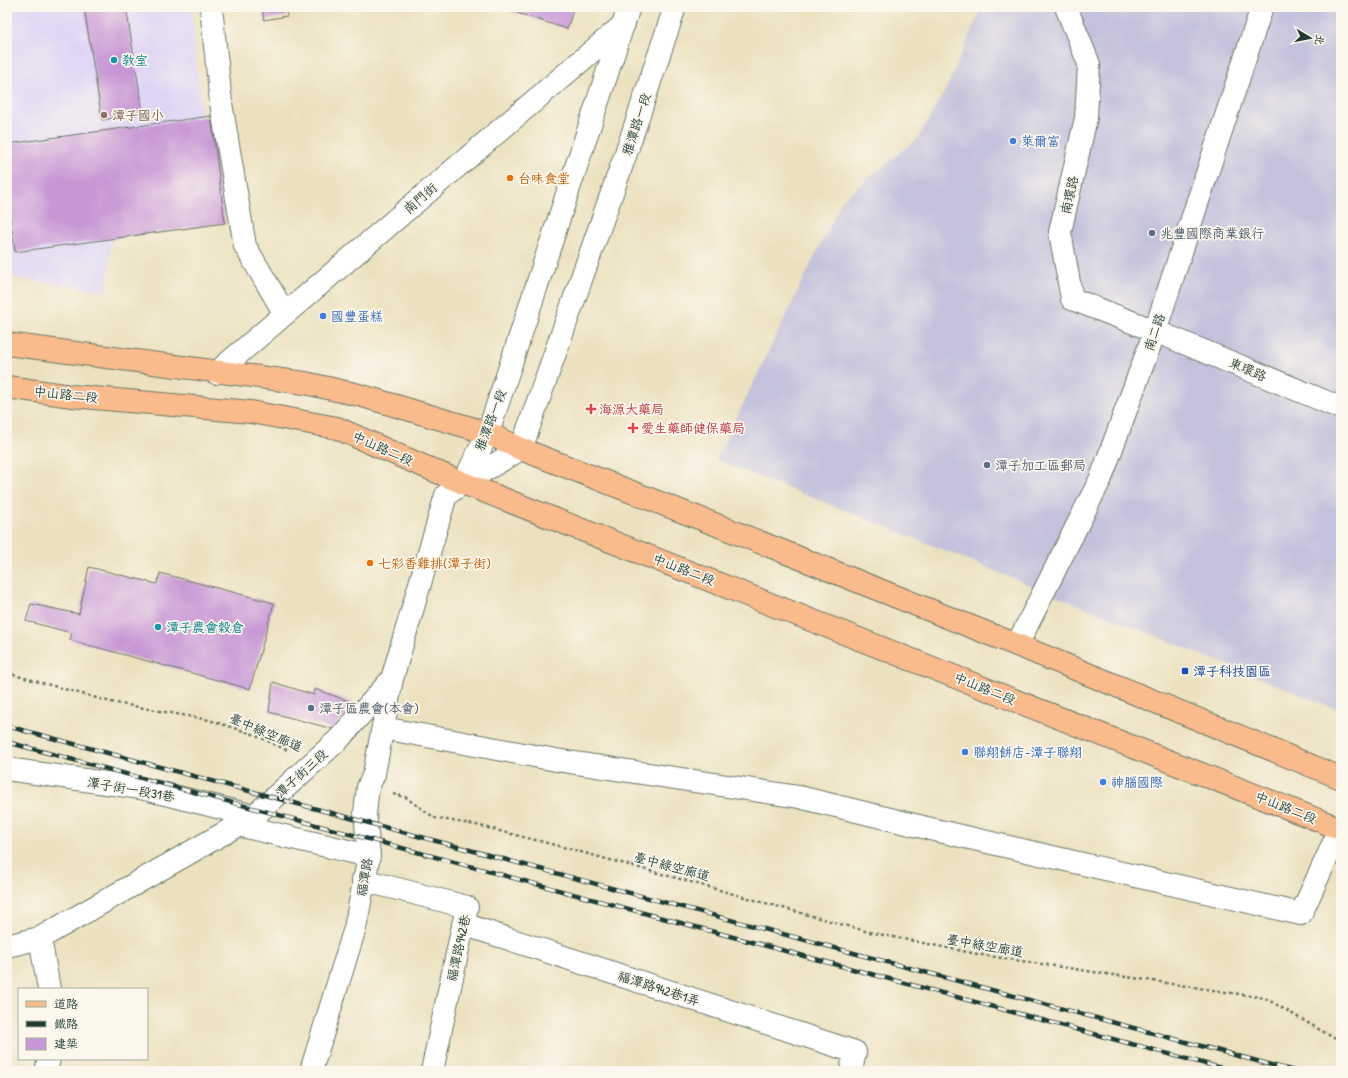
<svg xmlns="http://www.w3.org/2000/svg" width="1348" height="1078" font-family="'Patrick Hand','LXGW WenKai TC',sans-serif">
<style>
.built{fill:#ded5f5}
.industrial{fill:#c3c1db}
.building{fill:#c797d5}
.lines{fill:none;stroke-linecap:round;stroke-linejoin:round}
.minor-casing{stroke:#677665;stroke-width:24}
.major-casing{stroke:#677665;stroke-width:24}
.path{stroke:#677665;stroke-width:2.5;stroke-dasharray:3 3;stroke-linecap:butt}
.minor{stroke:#fff;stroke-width:22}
.major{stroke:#fabb8c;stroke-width:22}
.rail-casing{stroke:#1f3d34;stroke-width:4.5}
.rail{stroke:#fbf7ec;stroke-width:3;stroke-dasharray:9;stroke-linecap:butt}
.culture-dot{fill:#0f9aa8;stroke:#fbf7ec;stroke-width:1.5}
.education-dot{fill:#8d6e63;stroke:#fbf7ec;stroke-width:1.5}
.shop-dot{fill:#3f7fe0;stroke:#fbf7ec;stroke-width:1.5}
.food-dot{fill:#e8710a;stroke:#fbf7ec;stroke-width:1.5}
.service-dot{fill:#5c6f8a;stroke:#fbf7ec;stroke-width:1.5}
.health-dot{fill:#e0444e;stroke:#fbf7ec;stroke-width:1.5}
.transit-dot{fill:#1a4fb4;stroke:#fbf7ec;stroke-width:1.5}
.labels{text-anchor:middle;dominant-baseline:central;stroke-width:3.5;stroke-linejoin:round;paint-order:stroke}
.culture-label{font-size:13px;fill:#0d838f;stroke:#fbf7ec;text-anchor:start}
.education-label{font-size:13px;fill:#785e54;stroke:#fbf7ec;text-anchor:start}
.street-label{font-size:13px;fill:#1f3d34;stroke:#fbf7ec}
.shop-label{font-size:13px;fill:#366cbe;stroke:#fbf7ec;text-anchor:start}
.food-label{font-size:13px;fill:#c56008;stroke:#fbf7ec;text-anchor:start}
.service-label{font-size:13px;fill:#4e5e75;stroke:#fbf7ec;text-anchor:start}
.health-label{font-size:13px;fill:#be3a42;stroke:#fbf7ec;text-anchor:start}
.transit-label{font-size:13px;fill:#164399;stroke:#fbf7ec;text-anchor:start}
</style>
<rect width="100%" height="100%" fill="#fbf7ec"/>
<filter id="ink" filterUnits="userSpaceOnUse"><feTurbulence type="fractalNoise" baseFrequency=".025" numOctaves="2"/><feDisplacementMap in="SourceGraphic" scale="8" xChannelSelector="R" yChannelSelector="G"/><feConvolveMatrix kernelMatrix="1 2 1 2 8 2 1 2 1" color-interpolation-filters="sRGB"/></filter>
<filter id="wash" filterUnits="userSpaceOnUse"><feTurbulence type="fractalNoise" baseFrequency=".012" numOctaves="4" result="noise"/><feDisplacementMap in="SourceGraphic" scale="16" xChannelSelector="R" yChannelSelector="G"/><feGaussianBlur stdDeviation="0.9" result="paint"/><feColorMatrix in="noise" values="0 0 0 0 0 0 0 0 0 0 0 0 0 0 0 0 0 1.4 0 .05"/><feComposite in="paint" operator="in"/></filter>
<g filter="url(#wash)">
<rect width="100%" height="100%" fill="#ece1bf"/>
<path class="built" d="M7 7H191L212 223 112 231 107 291 7 277Z"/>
<path class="industrial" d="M982 7H1341V711L872 521 716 460 842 200 918 138 945 91Z"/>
<g id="blocks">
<path class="building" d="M84 7H126L143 113 102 120Z
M262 7H286L287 16 264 20Z
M499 7H574L567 29Z
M211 116 225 223 15 252 7 193V144Z
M89 567 157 584 160 573 274 603 250 689 70 640 72 633 26 621 31 604 79 614Z
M273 682 314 695 315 689 357 704 333 729 269 712Z"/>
</g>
</g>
<g filter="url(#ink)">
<use href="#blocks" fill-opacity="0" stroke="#677665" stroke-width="1"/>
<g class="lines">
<g class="minor-casing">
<path id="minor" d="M211 7 221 103 245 246 285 314
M1066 7 1089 64 1086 118 1060 232 1072 299 1155 331 1341 408
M216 373 624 24
M463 483 488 433 629 7
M1017 645 1101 478 1155 331 1262 7
M383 728 556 760 799 797 935 830 1301 914 1340 829
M7 769 141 788 254 816
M238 825 369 856
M363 880 467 907 432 1071
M463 924 855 1052 851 1071
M40 938 49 989
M7 946 40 938 254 816 339 739 392 679 446 495 463 483 521 449 625 156 675 7
M46 1071 49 1059
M311 1071 355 928 369 856 365 813 368 787 374 774 392 679"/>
</g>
<g class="major-casing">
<path id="major" d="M7 344 305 383 359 395 488 433 521 449 722 527 1017 645 1341 778
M7 387 72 396 251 412 337 428 400 456 463 483 1341 829"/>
</g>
<path class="path" d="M7 673 111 702 209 720 253 734 289 751
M393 794 405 797 435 818 476 825 559 846 680 879 869 932 982 955 1265 998 1341 1042"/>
<use href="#minor" class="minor"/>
<use href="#major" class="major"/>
<g class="rail-casing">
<path id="rail" d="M7 726 1294 1071
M7 742 1232 1071"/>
</g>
<use href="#rail" class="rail"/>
</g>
</g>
<g class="culture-dot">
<circle cx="114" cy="60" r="4"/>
<circle cx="158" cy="627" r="4"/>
</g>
<circle class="education-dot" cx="104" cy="115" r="4"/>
<g class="shop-dot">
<circle cx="1013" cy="141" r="4"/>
<circle cx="323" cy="316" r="4"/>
<circle cx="965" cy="752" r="4"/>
<circle cx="1103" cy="782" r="4"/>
</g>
<g class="food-dot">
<circle cx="510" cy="178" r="4"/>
<circle cx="370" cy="563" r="4"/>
</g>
<g class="service-dot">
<circle cx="1152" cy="233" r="4"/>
<circle cx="987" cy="465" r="4"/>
<circle cx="311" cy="708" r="4"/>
</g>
<g class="health-dot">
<path d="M589 403h4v4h4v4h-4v4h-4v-4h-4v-4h4z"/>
<path d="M631 422h4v4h4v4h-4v4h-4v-4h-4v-4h4z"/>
</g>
<rect class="transit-dot" x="1181" y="667" width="8" height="8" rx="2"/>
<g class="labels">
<g class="culture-label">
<text x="122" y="60">教室</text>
<text x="166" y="627">潭子農會穀倉</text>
</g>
<g class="education-label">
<text x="112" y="115">潭子國小</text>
</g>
<g class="street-label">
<text transform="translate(636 124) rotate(-72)">雅潭路一段</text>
<text transform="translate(1069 195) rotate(-78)">南環路</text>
<text transform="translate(420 198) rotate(-41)">南門街</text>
<text transform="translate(1154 332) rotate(-71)">南二路</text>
<text transform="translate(1248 369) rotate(23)">東環路</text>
<text transform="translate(66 394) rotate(6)">中山路二段</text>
<text transform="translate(490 420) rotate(-69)">雅潭路一段</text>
<text transform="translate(383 448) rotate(24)">中山路二段</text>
<text transform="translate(684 569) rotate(21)">中山路二段</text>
<text transform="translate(985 688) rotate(22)">中山路二段</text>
<text transform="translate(266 732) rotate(23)">臺中綠空廊道</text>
<text transform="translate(301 773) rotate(-42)">潭子街三段</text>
<text transform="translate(131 789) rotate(10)">潭子街一段31巷</text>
<text transform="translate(1286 807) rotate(22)">中山路二段</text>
<text transform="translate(672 866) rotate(15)">臺中綠空廊道</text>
<text transform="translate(364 877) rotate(-80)">福潭路</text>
<text transform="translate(985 945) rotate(10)">臺中綠空廊道</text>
<text transform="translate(458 948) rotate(-78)">福潭路942巷</text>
<text transform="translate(659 988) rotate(18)">福潭路942巷1弄</text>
</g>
<g class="shop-label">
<text x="1021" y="141">萊爾富</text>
<text x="331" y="316">國豐蛋糕</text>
<text x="973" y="752">聯翔餅店-潭子聯翔</text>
<text x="1111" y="782">神腦國際</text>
</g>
<g class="food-label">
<text x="518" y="178">台味食堂</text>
<text x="378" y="563">七彩香雞排(潭子街)</text>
</g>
<g class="service-label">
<text x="1160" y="233">兆豐國際商業銀行</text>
<text x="995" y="465">潭子加工區郵局</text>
<text x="319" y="708">潭子區農會(本會)</text>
</g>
<g class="health-label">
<text x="599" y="409">海源大藥局</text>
<text x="641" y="428">愛生藥師健保藥局</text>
</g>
<g class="transit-label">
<text x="1193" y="671">潭子科技園區</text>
</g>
</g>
<rect width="1348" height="1078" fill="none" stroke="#fbf7ec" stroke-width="24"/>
<rect x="18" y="988" width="130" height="72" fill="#fbf7ec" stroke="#a3ada2"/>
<rect x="26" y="1001" width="20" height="6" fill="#fabb8c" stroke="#a3ada2"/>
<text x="54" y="1008" font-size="12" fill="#1f3d34">道路</text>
<rect x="26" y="1021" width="20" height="6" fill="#1f3d34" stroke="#a3ada2"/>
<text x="54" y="1028" font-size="12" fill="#1f3d34">鐵路</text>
<rect x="26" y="1038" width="20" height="12" fill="#c797d5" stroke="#a3ada2"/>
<text x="54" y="1048" font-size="12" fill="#1f3d34">建築</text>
<g transform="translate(1310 38) rotate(100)" stroke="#fbf7ec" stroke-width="3" paint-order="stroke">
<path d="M0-3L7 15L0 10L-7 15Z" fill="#1f3d34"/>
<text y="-6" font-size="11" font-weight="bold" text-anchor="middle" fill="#1f3d34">北</text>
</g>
</svg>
